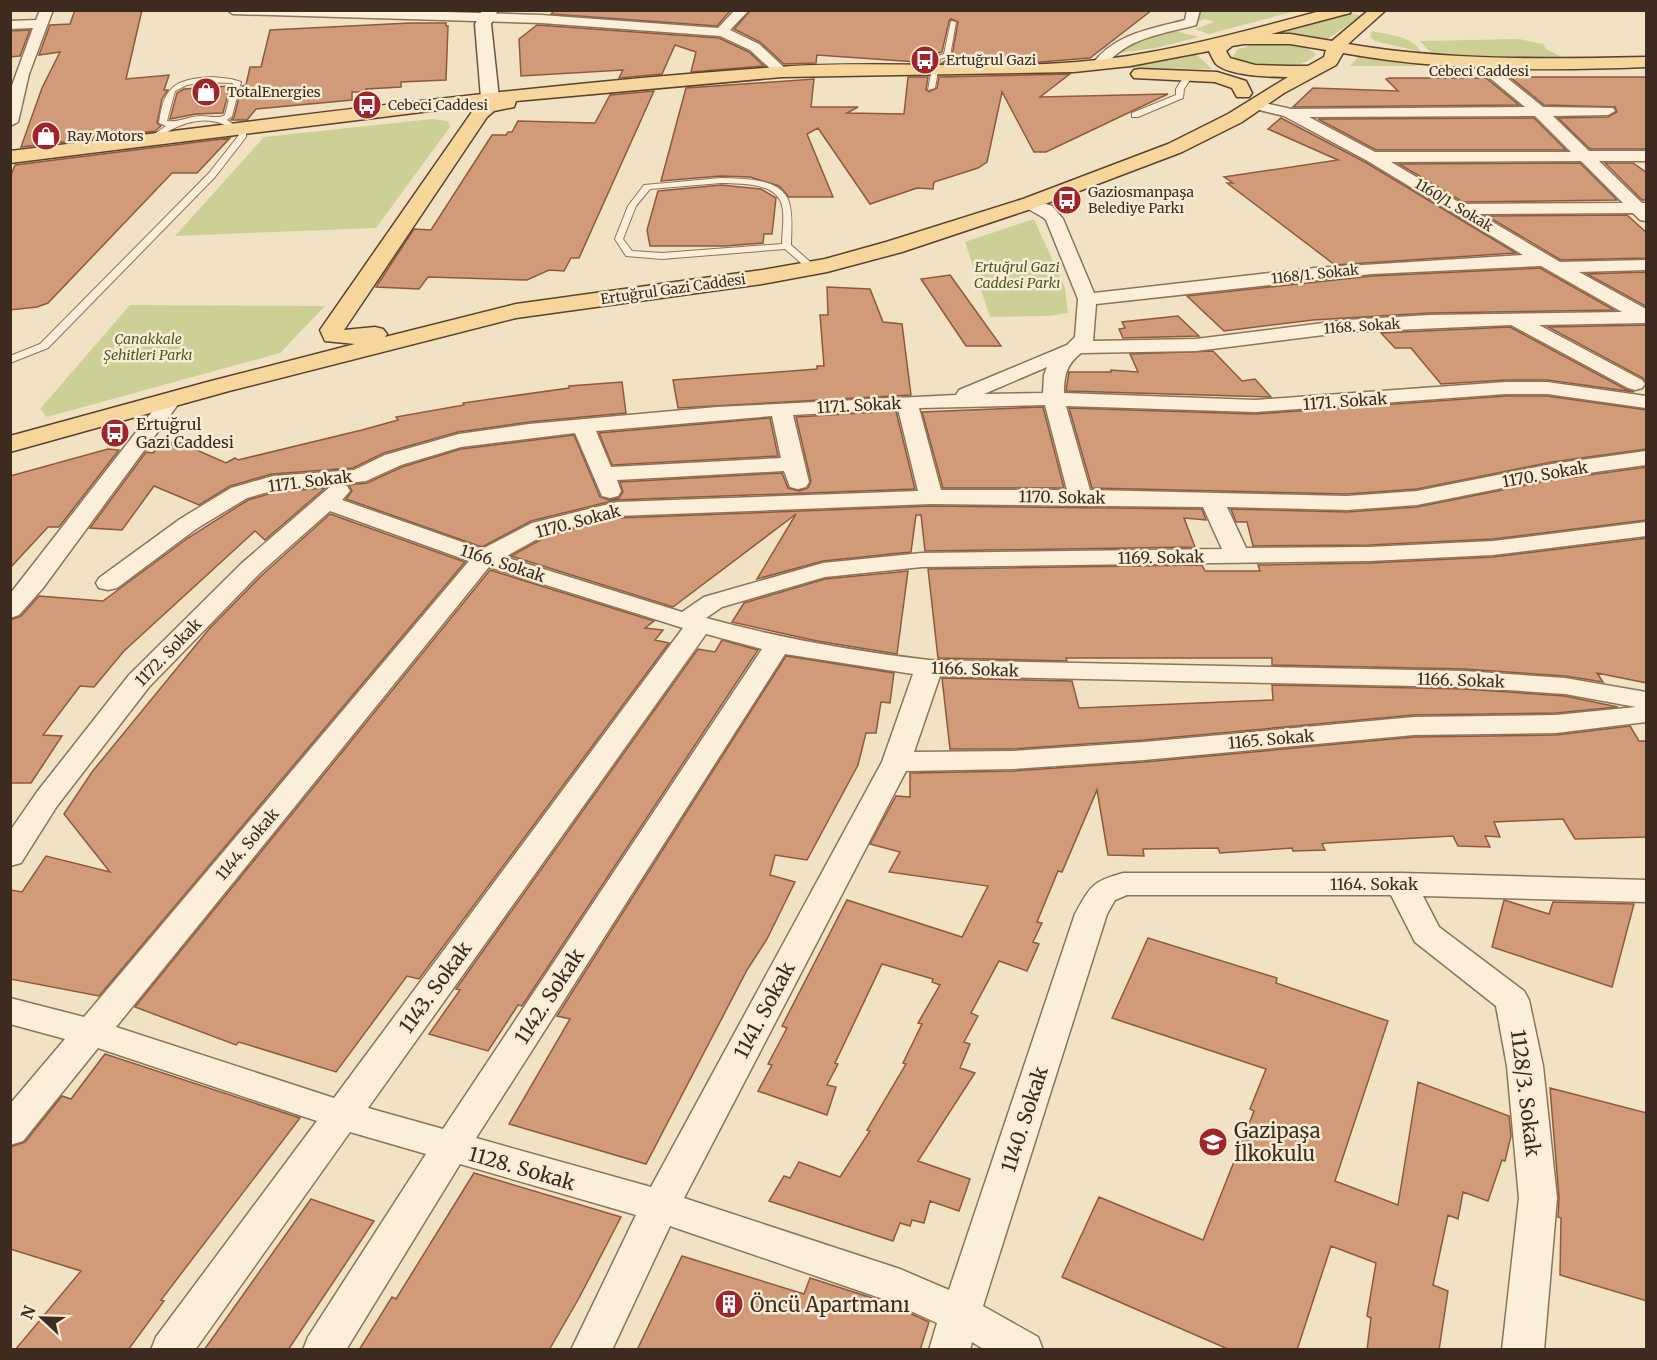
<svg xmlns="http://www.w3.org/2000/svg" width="1657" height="1360" font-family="Merriweather,serif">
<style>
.green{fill:#ccd097}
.building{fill:#d19a78;stroke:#8e5a3e;stroke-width:1.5}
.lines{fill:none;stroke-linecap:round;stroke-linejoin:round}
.lane-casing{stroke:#8d7359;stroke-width:2}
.street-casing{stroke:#8d7359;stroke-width:3}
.secondary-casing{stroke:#6f543c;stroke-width:3}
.primary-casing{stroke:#5b412e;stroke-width:3}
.lane{fill:#fbefd9;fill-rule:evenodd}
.street{fill:#fbefd9;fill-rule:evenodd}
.secondary{fill:#fbefd9;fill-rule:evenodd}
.primary{fill:#f6d69b;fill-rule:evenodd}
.labels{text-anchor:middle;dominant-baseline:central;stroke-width:5;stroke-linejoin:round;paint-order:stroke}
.far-poi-label{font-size:14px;fill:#3c2b1e;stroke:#f8ecd5;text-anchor:start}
.far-street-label{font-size:14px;fill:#3c2b1e;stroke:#f8ecd5}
.far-park-label{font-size:14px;font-style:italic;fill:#4e5a23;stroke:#f8ecd5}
.street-label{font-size:16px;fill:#3c2b1e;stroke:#f8ecd5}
.poi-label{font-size:16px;fill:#3c2b1e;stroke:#f8ecd5;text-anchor:start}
.near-street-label{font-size:20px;fill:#3c2b1e;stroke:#f8ecd5}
.near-poi-label{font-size:20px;fill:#3c2b1e;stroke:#f8ecd5;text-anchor:start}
</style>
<rect width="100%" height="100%" fill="#f1e2c4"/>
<path class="green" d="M1200 11H1296L1209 34 1195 29 1215 22 1205 19 1197 22Z
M1351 13 1361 16 1326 40 1279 34Z
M1169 29 1199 37 1156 48 1120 53 1132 42Z
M1372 31C1388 35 1414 36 1421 52L1375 41 1370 37Z
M1519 39 1543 44 1546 49 1562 57H1486L1431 53 1420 41Z
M1256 44 1304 46 1316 54C1305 72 1249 69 1233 56L1238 49Z
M1196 54 1212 69 1112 68Z
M1359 56 1417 63 1415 66H1350Z
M432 119 448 121 450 127 376 228 175 236 264 137Z
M1034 219 1065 288 1068 313 1048 316 990 317 965 242Z
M130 305 325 306 280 353 47 417 40 409Z"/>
<path class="building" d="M75 10H142L126 79 169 75 164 90H168L162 99 157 123 161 126 155 131 21 147 42 88 60 52 39 55 50 25 70 24Z
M555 10H731L717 26 551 14Z
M751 10H1152L1090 58 1040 62 942 63 952 56 958 22 951 19 949 21 942 52 933 55 931 63 817 55 816 63 784 64 760 42 734 29Z
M410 23H446V26H448L446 80 401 82V87L366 89V92H352V100L256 109 247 120H231L234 117 242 86 246 85 250 67H261L270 30Z
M537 25 719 38 749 52 764 66 691 72 696 52 675 45 662 74 619 78 623 70 521 76 519 39Z
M30 30 20 56 10 57V31Z
M1070 74 1040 97 1168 94 1046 152H1034L1002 92 987 162 978 168 934 182 933 189 917 188 870 204 818 128 807 134 833 197H789L779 186 750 177 721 176 661 181 686 88 814 79 811 107H858L847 113 904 114 908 77H928L926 90 929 92 937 88 939 77Z
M1510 77H1647V149H1590L1558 118 1608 117 1617 112 1615 107 1544 105Z
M1389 78H1486L1519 105 1293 107 1313 88 1398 91 1386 79Z
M230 86 223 113 196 114 170 119 177 93 184 89Z
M654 91 579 258H571L564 271 549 270 527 280 428 277 419 289 376 287 414 229 431 230 492 135H506L508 132H512L518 121 595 123 610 95Z
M1281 118 1365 162 1516 253 1335 265 1227 183H1233L1224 177 1338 160 1268 129Z
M1534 118 1566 150H1376L1318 119Z
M230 138 197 173H172L48 303 37 307 10 310V178L15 165Z
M1580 163 1617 200 1463 202 1399 164Z
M1605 163H1633L1647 173V200H1642Z
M721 185 761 189 776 198 772 234H764L763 243 725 246H650L647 230 658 191Z
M1627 215 1647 233V258L1561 260 1487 216Z
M1540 268 1614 310 1429 313 1313 320 1224 331 1187 296 1372 276Z
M1646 272 1647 307 1587 274Z
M950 275 1001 346H966L921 279Z
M827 287 870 289 883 322 902 324 911 395 678 408 673 380 817 369V366H824L820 315H828Z
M1178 316 1199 336 1123 338 1119 329 1125 328 1122 322Z
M1646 325 1647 382 1643 378 1548 327Z
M1510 327 1627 390 1634 392 1547 380H1506L1441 384 1411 348H1395L1381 333Z
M1213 351 1242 381 1255 379 1271 397 1066 391 1069 372H1111V370L1138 372 1130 354Z
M622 382 626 413 529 422 458 432 384 453 353 468 272 474 230 486 199 505 154 486 122 530 90 528 146 452 153 453 162 442 181 443 226 463 235 458 238 460 362 430 398 420 396 417 464 405 463 403 569 388V386Z
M1506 396H1547L1647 410V449L1552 462 1417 489 1347 494 1092 488 1069 408 1256 414Z
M1043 407 1064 488H943L922 412Z
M896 411 915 489 616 500 531 521 482 547 346 499 352 491 349 485 367 483 402 467 461 449 574 435 600 497 609 500 619 498 623 492 620 482 782 473 788 488 799 491 808 488 811 481 796 417Z
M770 418 778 456 612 465 599 433Z
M108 449 119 450 59 527H48L10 568V476Z
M1647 467V520L1493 539 1369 545 1253 546 1247 522H1236L1231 509 1347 512 1417 507 1552 480Z
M325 488 265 540 255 531 124 651 94 687 80 686 43 735 62 736 31 783H10V620L21 616 39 596 103 601 188 538 248 500 275 492Z
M931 506 1202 509 1206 520 1184 518 1195 547 925 551 921 515H916L911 552 823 561 757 579 796 514 673 607 511 556 549 535 617 518Z
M330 514 465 562 99 996 10 979V890L22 892 46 856 110 872 64 814 92 772 209 629 262 575Z
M1647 538V683L1597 673 1603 682 1565 676 1464 669 1272 665V658H1066L1067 661 938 658 928 569 1202 565 1205 571H1260L1258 565 1369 563 1493 557Z
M490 570 654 621 645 628 663 630 655 640 669 643 419 979 407 976 336 1072 239 1042 236 1045 135 1007Z
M908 571 897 654 817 641 732 622 744 603 825 579Z
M722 640 758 650 522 1006 518 1005 488 1051 429 1034 460 990 456 989 698 649 715 652Z
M786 656 894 673 890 703 881 702 876 733H866L858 765 807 860 775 855 770 875 795 882 767 939 747 970 646 1164 509 1124 570 1019 557 1016Z
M942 678 1072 681 1079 708 1273 700 1272 685 1464 689 1565 696 1618 707 1556 713 1414 715 1144 740 1013 749H950Z
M1630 726 1639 741H1647V837L1575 839 1563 819 1494 822 1500 837 1485 836 1490 847 1458 846 1453 836 1326 843 1322 844 1325 850 1293 851 1292 848 1220 853 1218 848 1143 849 1144 856 1108 855 1097 790 1062 872 1058 871 1037 922 1042 923 1033 942 1039 944 1027 971 999 961 971 1013 978 1016 964 1042 970 1044 960 1068 975 1073 918 1161 970 1179 959 1211 930 1201 924 1223 912 1220 910 1226 900 1223 893 1241 769 1201 784 1176 790 1178 799 1162 840 1177 870 1131 867 1130 906 1064 903 1063 922 1024 918 1023 940 985 932 982 933 979 882 964 835 1063 838 1064 827 1085 836 1087 827 1115 758 1091 772 1065 768 1064 787 1028 782 1026 847 900 962 937 988 886 889 872 900 852 870 844 896 796 910 797V773L1013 771 1144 762 1414 737 1556 735Z
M1504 900 1549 914 1553 902 1634 904 1612 987 1492 947Z
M1148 938 1277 978 1276 983 1388 1021 1335 1181 1398 1205 1418 1082 1509 1116 1511 1136 1505 1161 1502 1160 1488 1201 1463 1192 1458 1219 1448 1215 1433 1285 1448 1291 1439 1350H1367L1371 1318 1367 1316 1376 1263 1331 1246 1297 1350H1230L1062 1277 1099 1197 1203 1240 1254 1111 1250 1109 1266 1069 1112 1018Z
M105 1054 300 1118 161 1300 164 1301 128 1350H15L81 1271 10 1249V1147L25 1142 62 1096 71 1099Z
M1550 1088 1647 1113V1301L1560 1275 1561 1218 1558 1217 1559 1198Z
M474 1173 621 1217 579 1298 549 1350H359L392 1297 396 1299Z
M311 1199 374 1221 288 1350H204Z
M682 1256 804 1294 810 1278 888 1303 929 1322 920 1350H637Z"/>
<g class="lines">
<g class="lane-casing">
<path id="lane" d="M951 21 956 22 950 56 940 59 935 88 928 90 934 57 944 54Z
M1186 73 1193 75 1184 89 1183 98 1138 117H1132V113L1176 95V89Z
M213 77 231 79 241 82 232 116 227 120 246 133V137L215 177 48 348 10 363V356L40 344 209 173 239 135C213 110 180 121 154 141L147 139 166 126 159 123C164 85 176 79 213 77ZM203 82 233 83 225 115C218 119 209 116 201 116 189 116 178 123 167 121L175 91 187 85Z
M721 178C742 179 781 177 789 202 793 216 791 232 791 245L815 266V270H809L785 249 662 259 626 256 615 239 628 206 644 185ZM721 183C739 184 770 182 780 200 786 211 782 231 782 244L662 253 632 251 623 239 636 206 650 189Z"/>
</g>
<g class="street-casing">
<path id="street" d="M40 10H53L29 74 18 122 10 126V91L33 28 10 29V21L36 20Z
M227 10H382L541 15 718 28 735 10H749L730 30 759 44 789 72 782 76 777 75 750 50 720 36 541 23 233 14Z
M1187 10H1200L1196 25C1163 34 1124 38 1104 68L1099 69 1092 65C1113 34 1151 29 1185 20Z
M1490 67 1495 68 1543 107 1613 108 1615 111 1608 115 1553 116 1589 151H1646V161H1599L1642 203H1646V221L1640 220 1633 213 1479 214 1560 262 1646 260V270L1579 272 1646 309V323L1539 325 1642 380 1645 384 1642 388 1635 390 1628 388 1511 325 1347 332 1196 351 1081 353C1067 364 1064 375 1064 393L1256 400 1506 382H1547L1646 396V408L1547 394H1506L1256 412 1066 406 1090 490 1347 496 1417 491 1552 464 1646 451V465L1552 478 1417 505 1347 510 1227 507 1246 548 1369 547 1493 541 1646 522V536L1493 555 1369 561 922 567 825 577 722 607 706 618C780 638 853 651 929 660L1464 671 1565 678 1646 692V722L1556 733 1414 735 1144 760 1013 769 906 771 684 1198 900 1269 949 1290 1075 914C1091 886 1091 882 1123 873H1402L1646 880V902L1423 896 1439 927 1524 991 1529 1000 1543 1066 1557 1198 1544 1350H1502L1519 1198 1507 1066 1496 1006 1415 942 1391 895H1127L1115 900 1107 914 983 1306 1038 1337 1043 1350H985L972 1342 970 1350H929L937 1323 889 1301 670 1226 612 1350H571L636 1215 460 1164 346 1350H303L308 1337 426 1154 350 1132 195 1350H151L156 1337 317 1121 98 1048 23 1141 10 1145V1104L65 1039 10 1024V998L84 1017 469 561 330 511 260 573 149 687 57 806 21 863 10 866V831L37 792 129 675 242 563 331 486 337 485 275 490 247 498 196 529 117 588 108 590 99 588 96 583 99 578 180 519 231 488 273 476 354 470 385 455 459 434 529 424 717 407 956 395 959 390 1067 345 1075 337 1078 299 1046 220C1039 213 1027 211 1022 203L1030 198 1052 206 1063 219 1094 293 1315 268 1523 255 1366 160 1284 116 1251 108 1249 105 1256 101 1291 109 1525 107 1485 74 1483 71ZM1535 116 1571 152H1375L1309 117ZM1581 161 1623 203 1462 204 1391 162ZM1541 266 1622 312 1429 315 1347 320 1196 339 1093 341 1096 304 1372 274ZM1047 367 1044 375 1043 393 984 394ZM1045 405 1067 490H941L919 408ZM898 409 918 491 617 502 532 523 482 549 342 500 350 491 347 486 340 484 366 481 401 465 461 447 575 433 602 496 610 498 618 496 621 491 617 480 784 471 790 487 798 489 806 487 809 482 793 415ZM772 416 781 458 611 467 596 431ZM931 504 1203 507 1222 549 922 553 823 563 704 597 682 612 505 557 548 533 617 516ZM489 567 683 628 334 1098 116 1027ZM706 634 762 649 443 1129 368 1108ZM785 654 913 674 882 762 651 1187 476 1138ZM940 676 1464 687 1565 694 1636 707 1556 715 1414 717 1144 742 1013 751 914 752Z
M172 393 179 395 183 399 179 403 43 588 19 615 10 618V594L165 395Z"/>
</g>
<g class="secondary-casing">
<path id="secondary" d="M482 10H498L491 24 499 98 496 102H484L481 98 475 24Z"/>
</g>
<g class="primary-casing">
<path id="primary" d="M1324 10H1351L1350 13 1271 34H1290L1332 41 1369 10H1386L1348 44C1446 61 1547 59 1646 57V67C1546 71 1442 71 1343 53L1336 65 1284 93 1242 122 1182 152 1037 207 902 252 827 272 762 284 516 318 229 391 10 452V436L211 381 355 344 325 341 320 330 474 109 479 105 10 163V151C266 120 521 85 778 67 877 60 978 70 1077 62 1162 55 1242 32 1324 10ZM1244 44H1290L1326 50 1324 57 1308 66H1288L1255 65 1230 58 1226 51 1232 46ZM1209 51C1211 55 1213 60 1216 64 1229 76 1271 77 1288 77L1228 114 1168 144 1023 199 886 242 825 259 762 270 516 304 385 337 387 334 383 329 375 327 344 330 487 117 494 111 514 107 516 101 782 77 1074 72 1130 66Z
M1140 69 1217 72 1246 81 1252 93 1249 97H1237L1232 88 1215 82 1134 78 1131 74 1134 70Z"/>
</g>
<use href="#lane" class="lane"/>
<use href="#street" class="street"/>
<use href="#secondary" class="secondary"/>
<use href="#primary" class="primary"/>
</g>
<defs>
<g id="bus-disc" transform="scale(1.5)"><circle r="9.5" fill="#a0252b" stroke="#f8ecd5"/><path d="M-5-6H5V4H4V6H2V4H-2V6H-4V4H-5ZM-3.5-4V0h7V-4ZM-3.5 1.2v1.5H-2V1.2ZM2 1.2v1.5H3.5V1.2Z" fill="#fff"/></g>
<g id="shop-disc" transform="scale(1.5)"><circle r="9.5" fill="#a0252b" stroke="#f8ecd5"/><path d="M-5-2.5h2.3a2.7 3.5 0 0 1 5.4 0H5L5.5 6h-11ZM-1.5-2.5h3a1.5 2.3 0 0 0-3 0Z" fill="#fff"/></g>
<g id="school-disc" transform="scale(1.5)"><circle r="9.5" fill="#a0252b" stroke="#f8ecd5"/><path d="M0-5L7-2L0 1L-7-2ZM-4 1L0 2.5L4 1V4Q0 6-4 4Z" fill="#fff"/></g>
<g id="building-disc" transform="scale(1.5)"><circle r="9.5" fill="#a0252b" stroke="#f8ecd5"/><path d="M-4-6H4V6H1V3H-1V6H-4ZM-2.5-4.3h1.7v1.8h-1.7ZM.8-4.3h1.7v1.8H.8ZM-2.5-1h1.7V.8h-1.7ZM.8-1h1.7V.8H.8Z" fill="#fff"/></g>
</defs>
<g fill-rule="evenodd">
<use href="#bus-disc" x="925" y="60"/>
<use href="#shop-disc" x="206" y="92"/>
<use href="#bus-disc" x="367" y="105"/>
<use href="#shop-disc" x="46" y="136"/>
<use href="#bus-disc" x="1067" y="200"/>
<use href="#bus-disc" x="115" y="433"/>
<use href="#school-disc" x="1213" y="1142"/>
<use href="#building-disc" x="729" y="1304"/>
</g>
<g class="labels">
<g class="far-poi-label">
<text x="946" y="60">Ertuğrul Gazi</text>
<text x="227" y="92">TotalEnergies</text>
<text x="388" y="105">Cebeci Caddesi</text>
<text x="67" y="136">Ray Motors</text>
<text x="1088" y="192">Gaziosmanpaşa<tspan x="1088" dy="16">Belediye Parkı</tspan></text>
</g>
<g class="far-street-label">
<text x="1479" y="71">Cebeci Caddesi</text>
<text transform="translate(1454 205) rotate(31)">1160/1. Sokak</text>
<text transform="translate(1315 274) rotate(-6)">1168/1. Sokak</text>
<text transform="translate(673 289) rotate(-8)">Ertuğrul Gazi Caddesi</text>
<text transform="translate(1362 326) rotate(-4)">1168. Sokak</text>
</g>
<g class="far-park-label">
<text x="1017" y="267">Ertuğrul Gazi<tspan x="1017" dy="16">Caddesi Parkı</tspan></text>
<text x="148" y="339">Çanakkale<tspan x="148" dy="16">Şehitleri Parkı</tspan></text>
</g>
<g class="street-label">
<text transform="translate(1345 401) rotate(-4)">1171. Sokak</text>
<text transform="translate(859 405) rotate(-3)">1171. Sokak</text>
<text transform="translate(1545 474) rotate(-10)">1170. Sokak</text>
<text transform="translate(310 481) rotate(-7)">1171. Sokak</text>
<text transform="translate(1062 497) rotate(1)">1170. Sokak</text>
<text transform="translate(578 521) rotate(-15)">1170. Sokak</text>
<text transform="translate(1161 557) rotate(-1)">1169. Sokak</text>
<text transform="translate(503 563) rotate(18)">1166. Sokak</text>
<text transform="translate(168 652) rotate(-46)">1172. Sokak</text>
<text transform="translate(975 669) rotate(2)">1166. Sokak</text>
<text transform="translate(1461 680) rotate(2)">1166. Sokak</text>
<text transform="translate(1271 739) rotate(-5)">1165. Sokak</text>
<text transform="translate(247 844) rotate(-50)">1144. Sokak</text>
<text x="1374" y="884">1164. Sokak</text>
</g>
<g class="poi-label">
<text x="136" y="424">Ertuğrul<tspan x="136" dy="18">Gazi Caddesi</tspan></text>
</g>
<g class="near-street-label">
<text transform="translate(435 987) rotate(-54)">1143. Sokak</text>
<text transform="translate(549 996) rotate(-57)">1142. Sokak</text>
<text transform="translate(764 1010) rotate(-62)">1141. Sokak</text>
<text transform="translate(1526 1093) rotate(83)">1128/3. Sokak</text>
<text transform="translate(1024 1119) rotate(-72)">1140. Sokak</text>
<text transform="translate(522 1168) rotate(16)">1128. Sokak</text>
</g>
<g class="near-poi-label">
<text x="1234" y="1130">Gazipaşa<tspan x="1234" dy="23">İlkokulu</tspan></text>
<text x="750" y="1304">Öncü Apartmanı</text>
</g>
</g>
<rect width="1657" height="1360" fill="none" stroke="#3c2b1e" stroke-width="24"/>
<g transform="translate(42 1318) rotate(292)" stroke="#f8ecd5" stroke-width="4.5" paint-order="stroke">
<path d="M0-4.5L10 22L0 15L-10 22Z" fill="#3c2b1e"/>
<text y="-9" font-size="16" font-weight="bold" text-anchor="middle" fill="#3c2b1e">N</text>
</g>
</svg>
